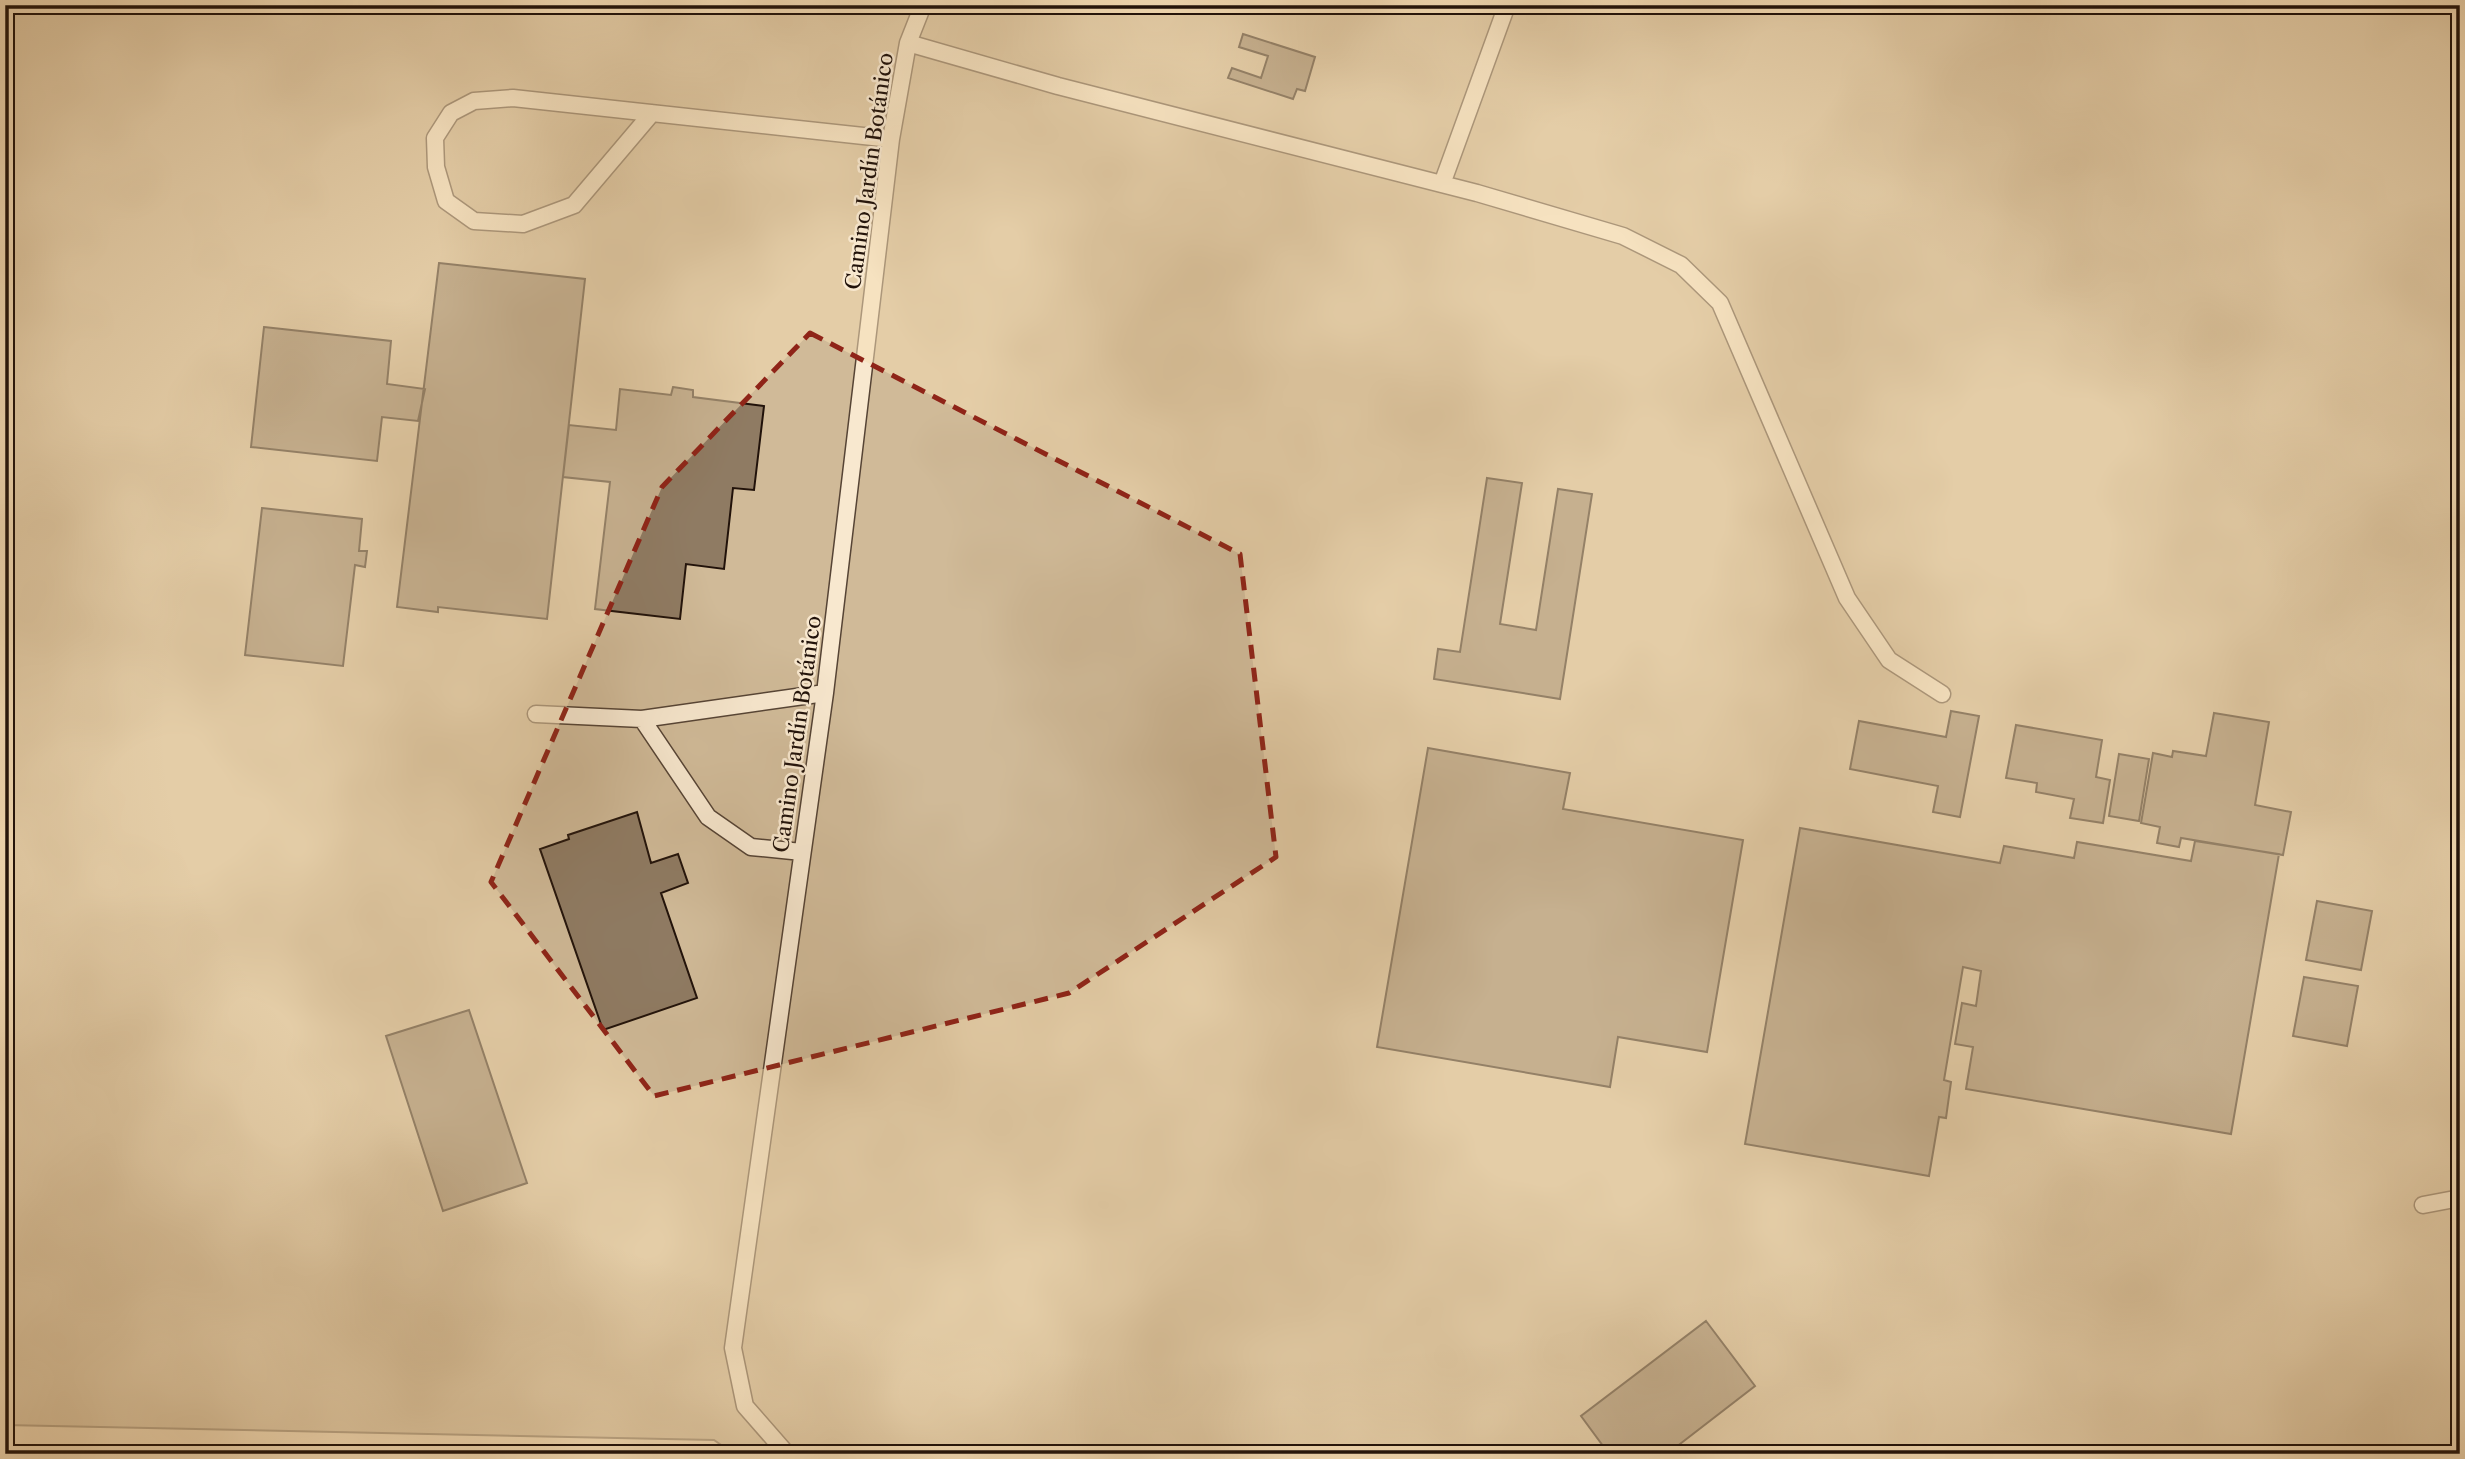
<svg xmlns="http://www.w3.org/2000/svg" width="2465" height="1459" font-family="'Libre Caslon Text',serif">
<style>
.green{fill:#d0ba98;stroke:#786651;stroke-width:2}
.building{fill:#8f7b63;stroke:#21120a;stroke-width:2}
.lines{fill:none;stroke-linecap:round;stroke-linejoin:round}
.lane-casing{stroke:#564435;stroke-width:19}
.lane{stroke:#f8e8cf;stroke-width:16}
.marked{fill:none;stroke:#8f2418;stroke-width:5;stroke-dasharray:14 9;stroke-linejoin:round}
.labels{text-anchor:middle;dominant-baseline:central;stroke-width:5;stroke-linejoin:round;paint-order:stroke}
.street-label{font-size:21px;fill:#21120a;stroke:#f8e8cf}
</style>
<rect width="100%" height="100%" fill="#f4dcb5"/>
<filter id="stains"><feTurbulence type="fractalNoise" baseFrequency=".00286" numOctaves="4"/><feColorMatrix values="0 0 0 0 .2 0 0 0 0 .09 0 0 0 0 .02 0 0 0 .5 -.17"/></filter>
<radialGradient id="worn" r=".72"><stop offset=".6" stop-color="#630" stop-opacity="0"/><stop offset="1" stop-color="#630" stop-opacity=".3"/></radialGradient>
<path class="green" d="M5 5H2460V1454H734L714 1440 5 1425Z"/>
<path class="building" d="M1243 34 1315 57 1305 91 1297 89 1293 99 1228 78 1232 68 1261 78 1268 56 1239 47Z
M439 263 585 279 547 619 438 607V612L397 607Z
M264 327 391 341 387 384 425 389 418 421 382 417 377 461 251 447Z
M673 387 693 390V397L764 406 754 490 733 488 724 569 686 564 680 619 595 609 610 482 563 477 569 425 616 430 620 389 671 395Z
M1487 478 1522 483 1500 624 1536 630 1558 489 1592 494 1560 699 1434 679 1438 649 1460 652Z
M262 508 362 519 359 551H367L365 567 355 565 343 666 245 655Z
M1951 711 1979 716 1960 817 1933 812 1938 786 1850 769 1859 721 1946 737Z
M2214 713 2269 722 2255 805 2291 812 2283 855 2181 838 2179 847 2157 843 2160 827 2141 823 2153 753 2172 757 2173 751 2206 756Z
M2016 725 2102 740 2096 777 2110 780 2103 823 2070 818 2074 799 2036 792 2037 783 2006 778Z
M1428 748 1570 773 1563 809 1743 840 1707 1052 1618 1037 1610 1087 1377 1047Z
M2119 754 2149 759 2139 821 2109 816Z
M637 812 651 863 678 854 688 883 661 893 697 998 603 1030 540 849 569 839 568 835Z
M1800 828 2000 863 2004 846 2074 858 2077 842 2191 861 2195 841 2279 854 2231 1134 1966 1089 1973 1047 1955 1044 1962 1003 1976 1006 1981 971 1963 967 1944 1080 1951 1082 1946 1118 1939 1117 1929 1176 1745 1144Z
M2317 901 2372 911 2361 970 2306 960Z
M2304 977 2358 986 2347 1046 2293 1036Z
M469 1010 527 1183 443 1211 386 1036Z
M1706 1321 1755 1386 1667 1454H1609L1581 1416Z"/>
<g class="lines">
<g class="lane-casing">
<path id="lane" d="M908 43 1058 86 1477 193 1623 236 1681 265 1720 303 1847 598 1889 660 1942 694
M652 113 574 205 523 224 474 221 446 201 436 167 435 138 451 113 474 101 513 98 891 139
M1442 184 1507 5
M536 714 642 719 708 817 751 847 802 852
M642 719 825 693
M2423 1205 2460 1198
M787 1454 745 1406 733 1348 825 693 891 139 908 43 923 5"/>
</g>
<use href="#lane" class="lane"/>
</g>
<path d="M0 0H2465V1459H0ZM810 333 1240 554 1276 857 1069 993 654 1096 491 882 662 487Z" fill="#f4dcb5" fill-opacity=".55" fill-rule="evenodd"/>
<path class="marked" d="M810 333 1240 554 1276 857 1069 993 654 1096 491 882 662 487Z"/>
<g class="labels">
<g class="street-label">
<text transform="translate(869 171) rotate(-82)">Camino Jardín Botánico</text>
<text transform="translate(797 734) rotate(-82)">Camino Jardín Botánico</text>
</g>
</g>
<rect width="2465" height="1459" fill="none" stroke="#f4dcb5" stroke-width="28"/>
<rect x="7" y="7" width="2451" height="1445" fill="none" stroke="#21120a" stroke-width="3.5"/>
<rect x="14" y="14" width="2437" height="1431" fill="none" stroke="#21120a" stroke-width="2"/>
<rect width="100%" height="100%" filter="url(#stains)"/>
<rect width="100%" height="100%" fill="url(#worn)"/>
</svg>
